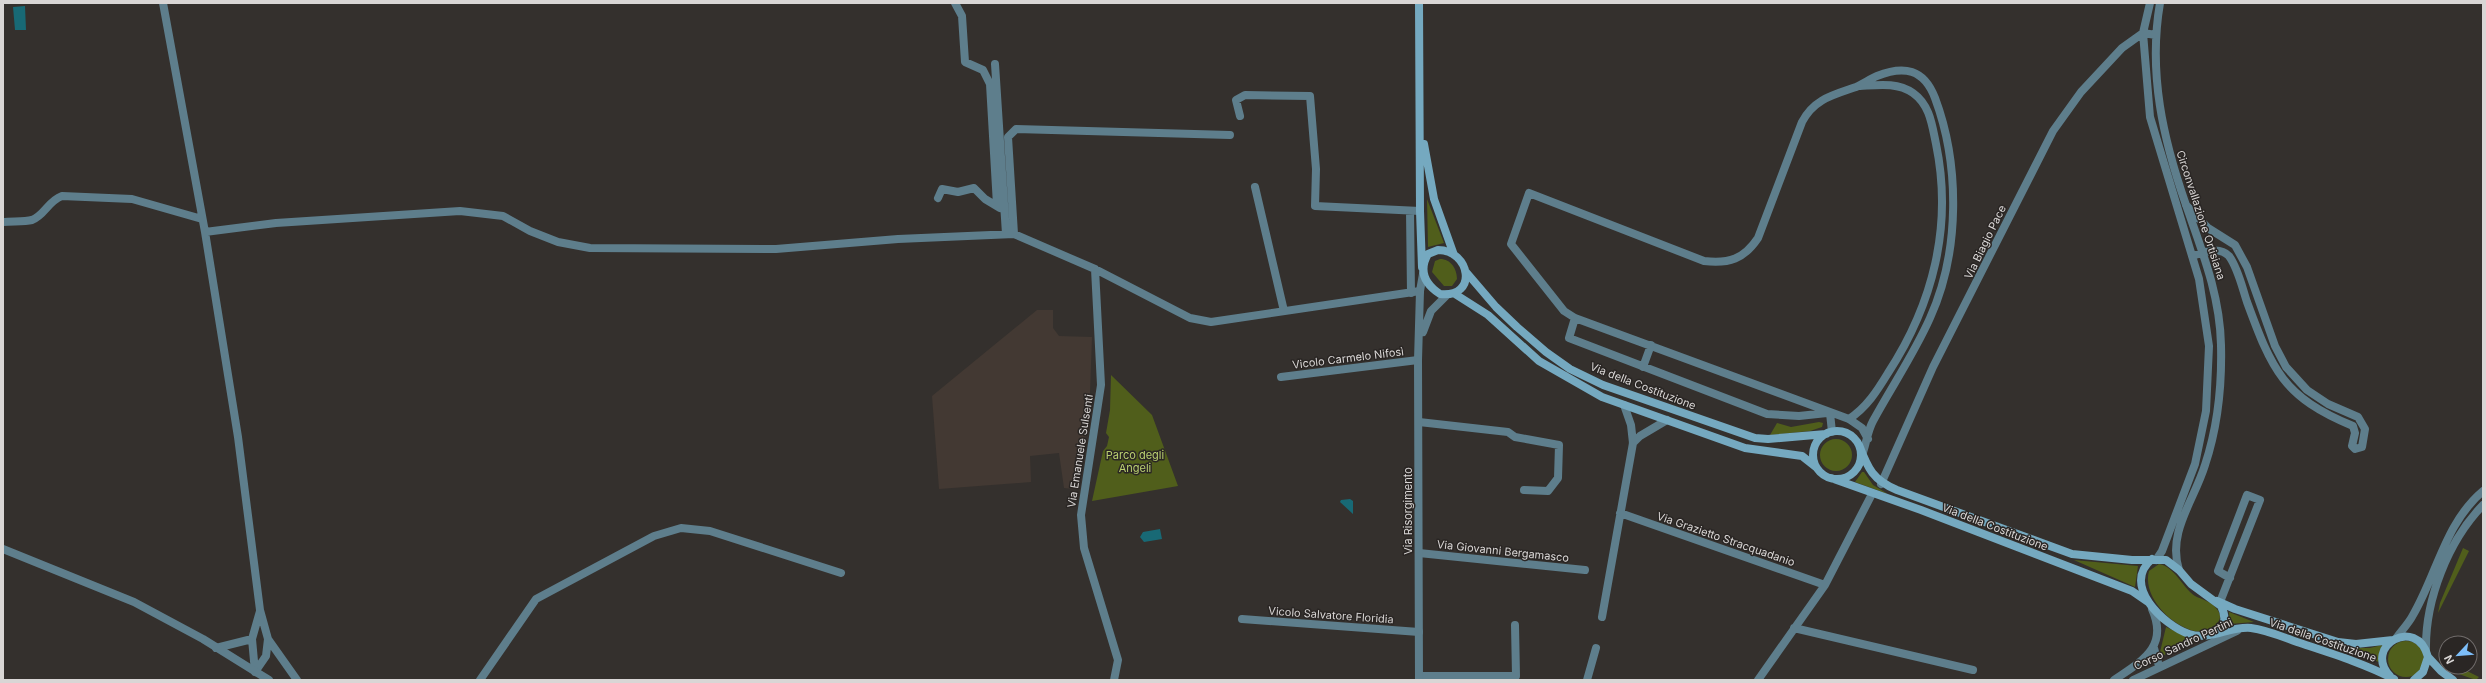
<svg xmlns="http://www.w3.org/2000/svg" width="2486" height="683" font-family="Inter,sans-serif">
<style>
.built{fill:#433933}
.green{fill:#505e1b}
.water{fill:#186975}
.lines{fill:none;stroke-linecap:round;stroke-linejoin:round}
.minor{stroke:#5e7e8c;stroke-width:8}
.tertiary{stroke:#5e7e8c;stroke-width:8}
.secondary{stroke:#75a9c0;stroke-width:8}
.labels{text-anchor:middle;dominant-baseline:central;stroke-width:3;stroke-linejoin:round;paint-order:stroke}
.street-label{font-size:11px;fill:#d9d6d5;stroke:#2a2624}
.park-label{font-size:11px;fill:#bad070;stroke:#2a2624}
</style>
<rect width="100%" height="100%" fill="#34302d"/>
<path class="built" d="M1037 310H1053V328L1059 336 1092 337 1089 421 1074 489 1064 488 1059 453 1030 456 1031 482 939 489 932 396Z"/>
<path class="green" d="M1427 199 1444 243 1428 247Z
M1440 259C1451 259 1457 269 1457 279L1452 286H1444L1432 272 1435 261Z
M1111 375 1152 415 1178 486 1092 501 1103 451 1107 446 1109 437 1106 433 1110 410Z
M1819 422 1823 423 1822 427 1810 431 1770 435 1777 423 1791 427Z
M1820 455a16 16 0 1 1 32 0a16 16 0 1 1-32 0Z
M1862 472H1864L1873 485 1888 494 1855 482Z
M2463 548 2469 551 2438 613 2440 603Z
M2074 560 2138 566 2135 587Z
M2159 564C2175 567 2182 587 2195 596 2201 599 2212 602 2216 608 2229 622 2207 633 2194 631 2170 625 2142 596 2149 571Z
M2229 612 2254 622 2230 624Z
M2166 627 2196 641 2162 656 2160 652Z
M2388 659a18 18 0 1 1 36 0a18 18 0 1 1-36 0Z
M2382 645 2379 662 2350 652 2351 648H2370Z
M2448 667H2459L2479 677 2476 680 2453 672Z"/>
<path class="water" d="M25 6 26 30H15L13 7Z
M1350 499 1353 501V514L1340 502 1341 500Z
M1160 529 1162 539 1144 542 1140 537 1143 532Z"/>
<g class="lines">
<path class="minor" d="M163 3 205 232 238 437 260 610 268 639 297 680
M955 3 962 16 965 62 983 70 990 84 997 205
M2150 3 2143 33 2150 117 2199 279 2209 346 2206 411 2195 464 2162 551 2156 560
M2160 3C2148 73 2163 139 2186 205 2202 251 2220 295 2221 345 2222 385 2218 426 2205 465 2194 501 2167 532 2179 570
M995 64 1006 234
M1240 116 1236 100 1245 95 1310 96 1316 169 1315 206 1420 211
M1255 187 1284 311
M938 198 942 189 958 192 974 188 985 199 1000 208
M2186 205 2208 228 2235 245 2247 267 2275 346 2286 367 2307 390 2328 404 2358 417 2365 429 2362 447 2355 449 2352 446 2355 433 2353 426C2283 397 2272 370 2247 302 2242 287 2238 268 2229 256 2219 246 2205 252 2192 256
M1410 211 1411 293
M3 222C12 221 24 222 32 220 45 215 48 201 62 196L132 199 202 219
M205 232 276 223 460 211 503 216 530 231 558 242 590 248 776 249 898 239 1014 234 1095 269 1190 318 1211 322 1420 291
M1014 234 1008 137 1016 129 1230 135
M1095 269 1101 385 1081 515 1084 548 1118 660 1114 680
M1575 318 1569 338 1767 414 1799 416 1827 413
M1643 367 1651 345
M1281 377 1418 360
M1830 413 1832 432
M1849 419C1867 407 1877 391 1888 373 1933 304 1953 226 1936 144 1932 125 1930 105 1913 93 1897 82 1878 85 1860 86
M1419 422 1508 432 1515 437 1559 445 1558 478 1548 491 1524 490
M1633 443 1640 436 1667 420
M1861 458C1866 446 1867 432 1873 421 1892 386 1914 354 1930 318 1960 252 1960 165 1935 98 1924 69 1904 65 1877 76 1870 79 1863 84 1856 87 1833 95 1814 99 1802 122L1758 238C1744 259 1729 264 1704 261L1529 193 1511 244 1564 311 1575 318 1849 419 1862 428 1868 439
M1881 484 1933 367 2053 131 2081 92 2122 48 2143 33 2156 35
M1620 513 1825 585
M1419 553 1585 570
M2220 602 2260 500 2247 495 2218 571 2230 578
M1602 617 1633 443 1631 425 1624 405
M1242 619 1419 632
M1794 628 1973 670
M2397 637C2402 630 2409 623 2413 615 2437 574 2445 523 2483 491
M252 639 255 672
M216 648 252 639 260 611
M2154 648 2159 666
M2426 650C2425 600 2448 541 2483 505
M255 672 266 656 268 639
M1419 676H1516L1515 625
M480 680 536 599 654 536 681 528 710 531 841 573
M1587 680 1596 648
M1758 680 1825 585 1872 494
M2114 680C2142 661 2169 647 2152 609
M2133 680 2237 631"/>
<path class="tertiary" d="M1423 332 1431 311 1447 295
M3 549 134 602 203 639 269 680
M1419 680 1418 360 1420 291 1423 274"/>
<path class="secondary" d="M1419 3 1420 211 1422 267
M1424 144 1434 199 1454 255
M1438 250C1470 250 1479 298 1440 294 1425 284 1418 271 1428 254Z
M1466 272 1496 307 1517 327 1546 352 1570 369 1603 385 1755 438 1768 439 1826 434
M1455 294 1488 315 1539 361 1602 397 1745 448 1802 456 1816 467
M1813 455a24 24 0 1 1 48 0a24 24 0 1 1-48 0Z
M1859 445C1868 469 1873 480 1897 490L2072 554 2132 560H2166L2179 570 2191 584 2221 606C2226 616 2226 625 2218 632
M1831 478 1921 510 2132 591 2148 602
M2152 559C2121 585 2163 625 2189 634 2210 641 2229 626 2251 628 2267 630 2283 637 2297 642 2330 653 2363 663 2394 679
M2217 601 2235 609 2338 642 2356 644 2393 640
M2428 657 2441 671 2453 680
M2390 676C2362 646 2417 615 2428 657L2423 672 2414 680"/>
</g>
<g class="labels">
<g class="street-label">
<text transform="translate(2201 215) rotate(72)">Circonvallazione Ortisiana</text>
<text transform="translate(1985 242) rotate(-64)">Via Biagio Pace</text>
<text transform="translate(1348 358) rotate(-7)">Vicolo Carmelo Nifosì</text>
<text transform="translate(1643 386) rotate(21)">Via della Costituzione</text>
<text transform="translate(1080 451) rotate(-81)">Via Emanuele Sulsenti</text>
<text transform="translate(1408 511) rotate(-90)">Via Risorgimento</text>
<text transform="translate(1995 527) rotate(21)">Via della Costituzione</text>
<text transform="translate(1726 539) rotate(19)">Via Grazietto Stracquadanio</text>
<text transform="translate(1503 551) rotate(6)">Via Giovanni Bergamasco</text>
<text transform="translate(1331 615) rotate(4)">Vicolo Salvatore Floridia</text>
<text transform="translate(2323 640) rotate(19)">Via della Costituzione</text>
<text transform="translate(2183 644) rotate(-25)">Corso Sandro Pertini</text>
</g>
<g class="park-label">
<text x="1135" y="455">Parco degli<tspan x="1135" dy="13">Angeli</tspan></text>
</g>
</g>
<rect width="2486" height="683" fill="none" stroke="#d9d6d5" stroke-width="8"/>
<g transform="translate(2458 655) rotate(244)"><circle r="19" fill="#2a2624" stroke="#706c6b"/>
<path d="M0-3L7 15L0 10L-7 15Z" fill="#7dbef9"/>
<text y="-6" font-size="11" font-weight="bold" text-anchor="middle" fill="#d9d6d5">N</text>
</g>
</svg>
